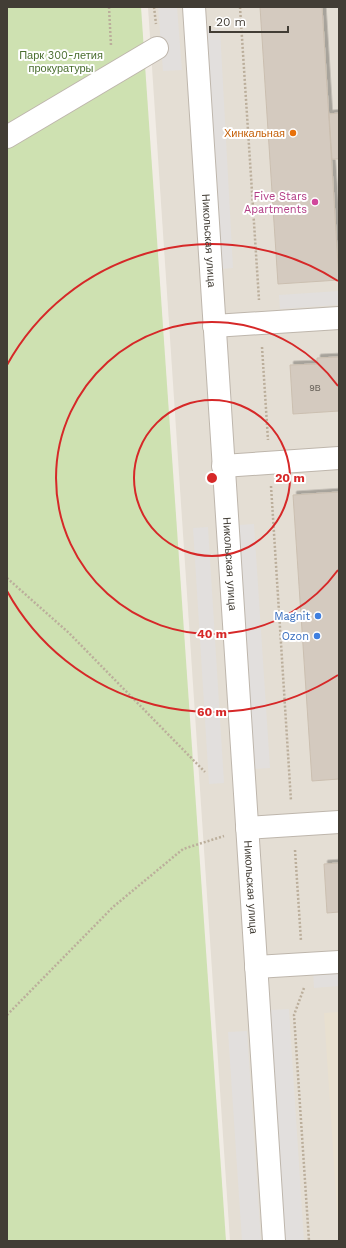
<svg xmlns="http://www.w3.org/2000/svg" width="346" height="1248" font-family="'Work Sans',sans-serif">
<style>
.residential{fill:#e4ded4}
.education{fill:#e8e0d0}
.green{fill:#cee1b1}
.parking{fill:#e2dfdd}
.building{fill:#d4cabf;stroke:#cbbfb0;filter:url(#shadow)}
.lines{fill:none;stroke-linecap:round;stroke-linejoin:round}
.minor-casing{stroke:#beb6ac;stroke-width:24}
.path{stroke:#bbae9b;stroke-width:2.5;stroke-dasharray:2 2;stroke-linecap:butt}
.minor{stroke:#fff;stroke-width:22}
.ring{fill:none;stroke:#d62828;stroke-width:2}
.food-dot{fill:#e8710a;stroke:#fff;stroke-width:1.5}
.hotel-dot{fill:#d1479c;stroke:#fff;stroke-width:1.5}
.shop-dot{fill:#3f7fe0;stroke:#fff;stroke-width:1.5}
.labels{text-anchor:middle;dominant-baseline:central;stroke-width:4;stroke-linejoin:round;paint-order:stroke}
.number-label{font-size:9px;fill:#666058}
.park-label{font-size:11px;fill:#4a6e2f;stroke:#fff}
.food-label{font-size:11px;fill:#c56008;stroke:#fff;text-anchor:end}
.hotel-label{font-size:11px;fill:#b23c85;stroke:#fff;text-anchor:end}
.street-label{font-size:11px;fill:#423d35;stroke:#fff}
.shop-label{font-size:11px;fill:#366cbe;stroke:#fff;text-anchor:end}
.centre{fill:#d62828;stroke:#fff;stroke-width:2}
.ring-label{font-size:12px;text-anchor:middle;font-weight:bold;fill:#d62828;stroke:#fff;stroke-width:4;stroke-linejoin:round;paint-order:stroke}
</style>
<defs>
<filter id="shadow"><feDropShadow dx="3.5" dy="-3.5" stdDeviation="0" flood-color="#0004"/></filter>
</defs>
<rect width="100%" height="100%" fill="#f1ece5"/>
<path class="residential" d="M148 7H339V1241H230Z"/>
<path class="education" d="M339 1012V1241L324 1013Z"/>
<path class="green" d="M7 7H141L226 1241H7Z"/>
<path class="parking" d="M158 7H177L182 70 163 71Z
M220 29 233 268 220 269 206 30Z
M339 291V305L280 309 279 295Z
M254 524 270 768 254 769 238 525Z
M208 527 224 783 209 784 193 528Z
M339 969V986L314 988 313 970Z
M289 1009 304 1241H285L270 1010Z
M247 1031 261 1241H242L228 1032Z"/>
<path class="building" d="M260 7H322L339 280 278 284Z
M339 113V159H332L329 114Z
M339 357V413V411L293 414 290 365 317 364V358Z
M339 492V779L312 781 293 495Z
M339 863V912L327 913 324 864Z"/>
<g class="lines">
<g class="minor-casing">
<g id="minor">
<path id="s1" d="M194 7 274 1241"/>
<path d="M7 137 157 48"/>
<path d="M214 326 339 318"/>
<path d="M223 466 339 458"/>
<path d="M247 828 339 822"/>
<path d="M256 967 339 962"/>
</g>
</g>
<path class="path" d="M109 7 111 46
M154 7 156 24
M240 7 259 300
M262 347 268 440
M271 486 291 801
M7 578 69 633 205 772
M295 850 301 941
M304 988 294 1015 309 1241
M7 1015 113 907 183 849 224 836"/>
<use href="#minor" class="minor"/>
</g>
<g class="ring">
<circle cx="212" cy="478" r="78"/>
<path d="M338 570A156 156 0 1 1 338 386"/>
<path d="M338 675A234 234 0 0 1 7 591M7 365A234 234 0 0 1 338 281"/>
</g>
<circle class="food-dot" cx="293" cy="133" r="4"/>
<circle class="hotel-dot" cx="315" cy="202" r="4"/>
<g class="shop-dot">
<circle cx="318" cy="616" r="4"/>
<circle cx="317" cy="636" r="4"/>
</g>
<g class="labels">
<g class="number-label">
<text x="315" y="388">9В</text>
</g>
<g class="park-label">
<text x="61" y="55">Парк 300-летия<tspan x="61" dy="13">прокуратуры</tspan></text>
</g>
<g class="food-label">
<text x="285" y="133">Хинкальная</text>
</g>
<g class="hotel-label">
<text x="307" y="196">Five Stars<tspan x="307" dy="13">Apartments</tspan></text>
</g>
<g class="street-label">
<text stroke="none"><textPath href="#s1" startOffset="234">Никольская улица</textPath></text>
<text stroke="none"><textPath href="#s1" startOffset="558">Никольская улица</textPath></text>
<text stroke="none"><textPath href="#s1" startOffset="882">Никольская улица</textPath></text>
</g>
<g class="shop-label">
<text x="310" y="616">Magnit</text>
<text x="309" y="636">Ozon</text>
</g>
</g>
<circle cx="212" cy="478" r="6" class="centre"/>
<g class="ring-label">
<text x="290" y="482">20 m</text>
<text x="212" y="638">40 m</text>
<text x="212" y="716">60 m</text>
</g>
<rect width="346" height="1248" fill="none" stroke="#423d35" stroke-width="16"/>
<path d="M210 26v6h78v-6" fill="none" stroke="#423d35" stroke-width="2"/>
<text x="216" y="26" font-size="12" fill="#423d35" stroke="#ffffff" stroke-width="3" paint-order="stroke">20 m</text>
</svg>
